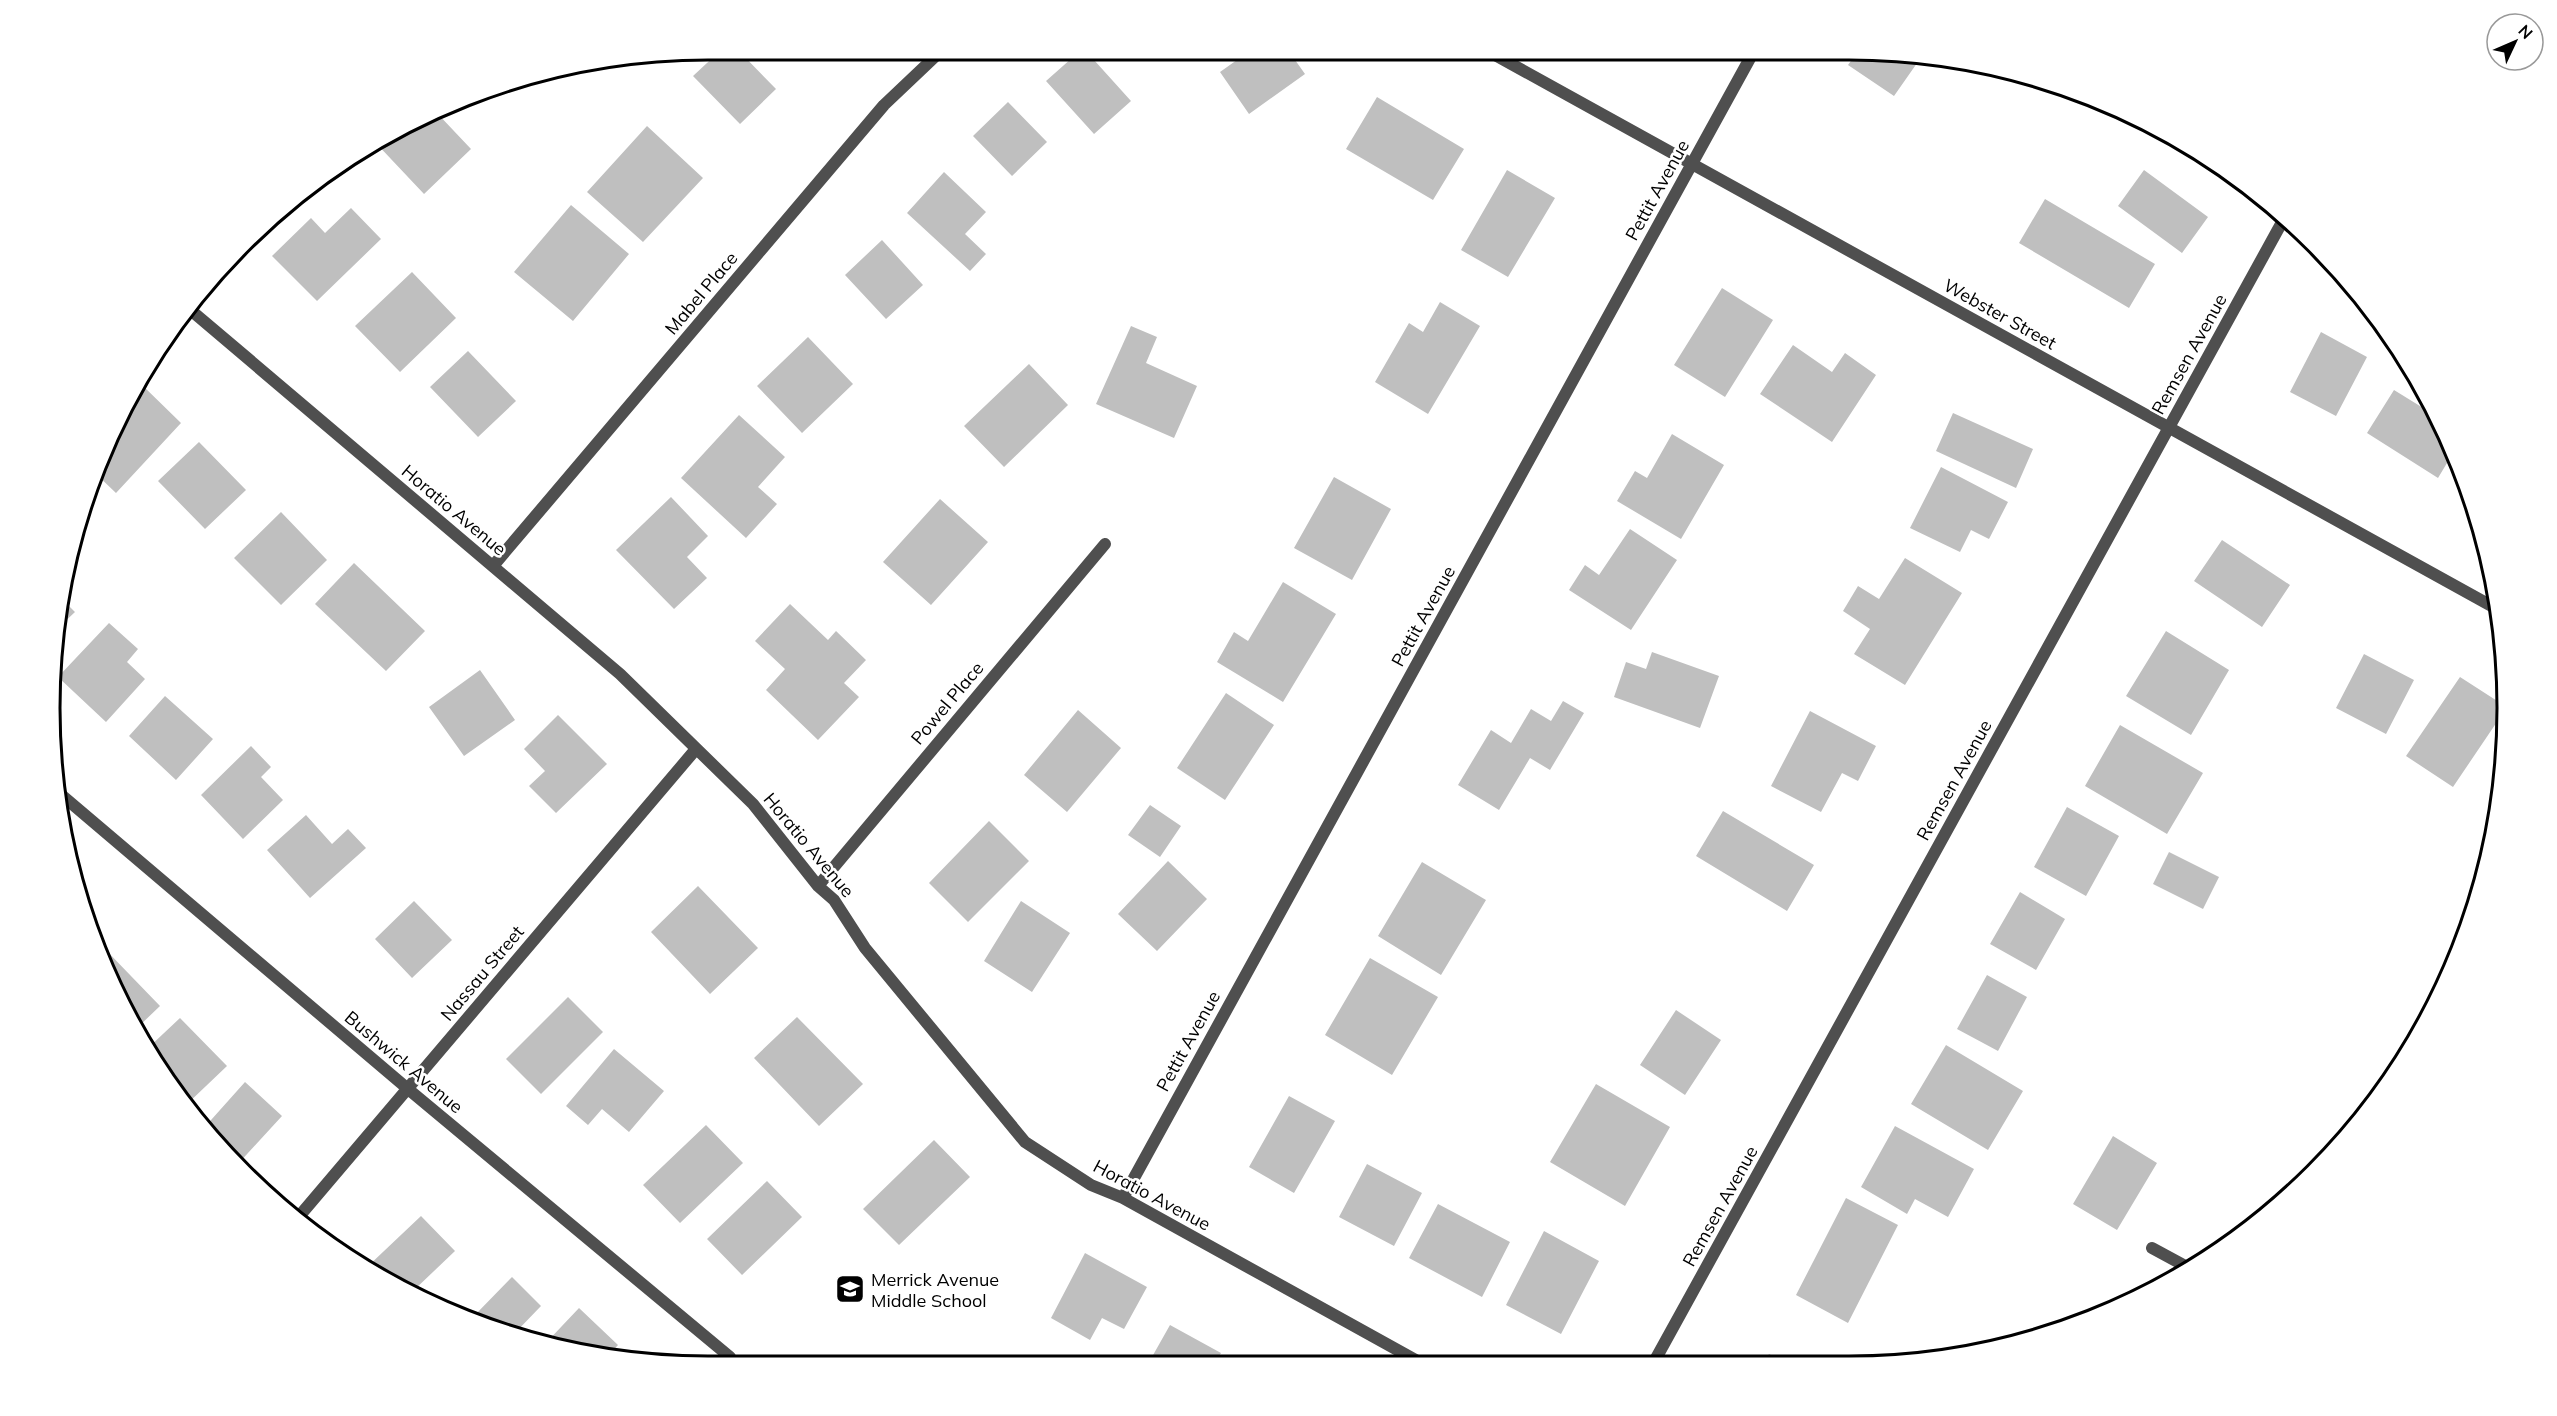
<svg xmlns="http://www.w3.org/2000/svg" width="2557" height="1416" font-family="Mulish,sans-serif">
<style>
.building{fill:#bfbfbf}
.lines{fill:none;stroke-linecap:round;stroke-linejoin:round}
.street{stroke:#4f4f4f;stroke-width:12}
.labels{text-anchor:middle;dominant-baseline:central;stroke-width:5;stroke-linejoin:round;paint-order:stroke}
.street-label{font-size:18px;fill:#000;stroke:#fff}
.poi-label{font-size:18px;fill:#000;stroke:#fff;text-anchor:start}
.rim{fill:none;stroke:#000;stroke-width:3}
</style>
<rect width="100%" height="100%" fill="#fff"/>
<path class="building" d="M721 50H738L776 89 740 124 693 76Z
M1081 50H1085L1131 101 1094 134 1046 81Z
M1251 50H1288L1305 74 1249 114 1220 72Z
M1858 51H1892L1922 56 1894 96 1848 65Z
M1377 97 1464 149 1433 200 1346 149Z
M1008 102 1047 142 1012 176 973 136Z
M436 112 471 149 424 194 374 141Z
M647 126 703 178 643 242 587 192Z
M2156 129 2178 138 2206 157 2203 162 2153 135Z
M1507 170 1555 198 1508 277 1461 250Z
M2144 170 2208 217 2182 253 2118 206Z
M944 172 986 212 965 234 986 254 970 271 907 213Z
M2045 199 2155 264 2129 308 2019 243Z
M571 205 629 254 573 321 514 272Z
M351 208 381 239 317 301 272 256 311 218 325 233Z
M882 240 923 285 886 319 845 275Z
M412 272 456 318 400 372 355 326Z
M1722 288 1773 320 1725 397 1674 365Z
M1440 302 1480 326 1428 414 1375 382 1409 323 1423 332Z
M1131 326 1157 337 1146 363 1197 386 1174 438 1096 404Z
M2321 332 2367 357 2336 416 2290 392Z
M808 337 853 384 802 433 757 386Z
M1793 345 1832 372 1845 353 1876 375 1832 442 1760 394Z
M468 351 516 401 478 437 430 387Z
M1029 364 1068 405 1004 467 964 426Z
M140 383 181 423 116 493 94 472 100 456Z
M2394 390 2441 419 2453 453 2438 478 2367 433Z
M1953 413 2033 449 2016 488 1936 451Z
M739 415 785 457 758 487 777 504 746 538 681 478Z
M1672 434 1724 465 1681 539 1617 501 1635 471 1647 478Z
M199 442 246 490 205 529 158 481Z
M1941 467 2008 502 1989 539 1971 530 1960 552 1910 528Z
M1334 477 1391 509 1352 580 1294 548Z
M671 497 708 536 687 557 707 578 674 609 616 550Z
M940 499 988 542 931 605 883 562Z
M281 512 327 560 281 605 234 558Z
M1630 529 1677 560 1631 630 1569 590 1585 565 1599 575Z
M2222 540 2290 585 2262 627 2194 581Z
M1905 558 1962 593 1905 685 1854 654 1870 629 1843 611 1858 586 1879 599Z
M354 563 425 631 386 671 315 604Z
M1283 582 1336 614 1283 702 1217 662 1234 632 1248 641Z
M62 599 75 612 57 629 59 616Z
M790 604 828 640 836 631 866 660 844 683 859 697 818 740 766 690 785 669 755 641Z
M109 623 138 649 127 662 145 679 106 722 58 677Z
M2166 631 2229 670 2191 735 2126 696Z
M1652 652 1719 676 1700 728 1614 697 1626 662 1646 669Z
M2364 654 2414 680 2386 734 2336 708Z
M480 670 515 720 464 756 429 707Z
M2460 677 2505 706V710L2453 787 2406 756Z
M1226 693 1274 725 1225 800 1177 768Z
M165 696 213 739 176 780 129 736Z
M1563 701 1584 713 1550 770 1530 758 1499 810 1458 785 1491 730 1511 743 1531 709 1551 721Z
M1078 710 1121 748 1067 812 1024 775Z
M1810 711 1876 746 1858 781 1842 773 1821 812 1771 786Z
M558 715 607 764 556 813 529 786 545 771 524 749Z
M2120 725 2203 773 2167 834 2085 786Z
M251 746 271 767 261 777 283 800 243 839 201 795Z
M2503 763 2502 777V788L2492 782Z
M1150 805 1181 826 1160 857 1128 835Z
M2067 807 2119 836 2086 896 2034 867Z
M1723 811 1814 865 1787 911 1696 856Z
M306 815 332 844 348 829 366 848 310 898 267 850Z
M989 821 1029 861 968 922 929 883Z
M2169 852 2219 877 2203 909 2153 884Z
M1168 861 1207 899 1157 951 1118 914Z
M1422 862 1486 900 1441 975 1378 936Z
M698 886 758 948 710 994 651 932Z
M2020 892 2065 919 2036 970 1990 944Z
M414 901 452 940 412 978 375 939Z
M1021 901 1070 933 1032 992 984 961Z
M102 946 160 1006 136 1029 100 960 97 952Z
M1370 958 1438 997 1392 1075 1325 1035Z
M1987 975 2027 997 1998 1051 1957 1029Z
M568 997 603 1032 541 1094 506 1059Z
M1676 1010 1721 1040 1685 1095 1640 1065Z
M797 1017 863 1084 819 1126 754 1058Z
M180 1018 227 1066 185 1106 163 1078 165 1076 156 1066 147 1049Z
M1946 1045 2023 1091 1988 1150 1911 1104Z
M614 1049 664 1091 629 1132 602 1109 588 1125 566 1106Z
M245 1082 282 1116 237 1165 213 1142 203 1129Z
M1596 1084 1670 1127 1625 1206 1550 1162Z
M1289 1096 1335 1121 1294 1193 1249 1167Z
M706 1125 743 1163 680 1223 643 1185Z
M1895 1126 1974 1169 1948 1217 1915 1199 1907 1214 1861 1187Z
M2113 1136 2157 1163 2117 1230 2073 1204Z
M934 1140 970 1177 899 1245 863 1209Z
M1367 1164 1422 1193 1394 1246 1339 1217Z
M767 1181 802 1217 742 1275 707 1239Z
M1846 1198 1898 1225 1848 1323 1796 1295Z
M1438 1204 1510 1242 1482 1297 1409 1258Z
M421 1216 455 1251 412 1292 379 1278 365 1269Z
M1544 1231 1599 1261 1561 1334 1506 1305Z
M1085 1253 1147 1287 1124 1329 1102 1318 1090 1340 1051 1318Z
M512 1277 541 1306 514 1334 473 1317Z
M579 1308 618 1345 608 1356 544 1345Z
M1170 1325 1221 1353 1215 1363 1148 1364Z
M1769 1354 1783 1361H1764Z"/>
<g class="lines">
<path class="street" d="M1486 50 2497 609
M187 307 620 674 753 804 818 886 834 900 865 948 1025 1142 1091 1185 1123 1198 1421 1363
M493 566 884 105 942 50
M58 792 408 1089 730 1357
M818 886 1105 544
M1123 1198 1754 51
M296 1220 696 749
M2152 1248 2189 1268
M1654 1362 2286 215"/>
</g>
<defs>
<g id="school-square" transform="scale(1.5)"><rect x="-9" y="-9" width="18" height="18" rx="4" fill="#000" stroke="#fff"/><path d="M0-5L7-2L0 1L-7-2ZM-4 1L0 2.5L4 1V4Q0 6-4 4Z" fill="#fff"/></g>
</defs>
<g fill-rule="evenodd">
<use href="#school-square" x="850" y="1289"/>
</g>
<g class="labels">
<g class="street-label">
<text transform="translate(1657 190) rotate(-61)">Pettit Avenue</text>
<text transform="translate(701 293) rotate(-50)">Mabel Place</text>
<text transform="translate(2000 314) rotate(29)">Webster Street</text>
<text transform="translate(2189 354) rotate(-61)">Remsen Avenue</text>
<text transform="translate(454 510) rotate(40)">Horatio Avenue</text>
<text transform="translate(1423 616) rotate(-61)">Pettit Avenue</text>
<text transform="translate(947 703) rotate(-50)">Powel Place</text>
<text transform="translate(1954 780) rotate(-61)">Remsen Avenue</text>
<text transform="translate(809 845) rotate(50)">Horatio Avenue</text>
<text transform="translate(482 973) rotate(-50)">Nassau Street</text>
<text transform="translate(1188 1041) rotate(-61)">Pettit Avenue</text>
<text transform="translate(404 1062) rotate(40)">Bushwick Avenue</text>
<text transform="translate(1152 1195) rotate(28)">Horatio Avenue</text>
<text transform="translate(1720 1206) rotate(-61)">Remsen Avenue</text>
</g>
<g class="poi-label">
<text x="871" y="1279">Merrick Avenue<tspan x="871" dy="21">Middle School</tspan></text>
</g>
</g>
<path d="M0 0H2557V1416H0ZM708 60H1849A648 648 0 0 1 2497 708V708A648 648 0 0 1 1849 1356H708A648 648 0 0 1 60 708V708A648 648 0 0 1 708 60Z" fill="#fff" fill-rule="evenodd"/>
<path class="rim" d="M708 60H1849A648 648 0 0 1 2497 708V708A648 648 0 0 1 1849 1356H708A648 648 0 0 1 60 708V708A648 648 0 0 1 708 60Z"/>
<g transform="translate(2515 42) rotate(46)"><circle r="28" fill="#ffffff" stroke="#999999" stroke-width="1.5"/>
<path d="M0-4.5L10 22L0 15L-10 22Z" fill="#000000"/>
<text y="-9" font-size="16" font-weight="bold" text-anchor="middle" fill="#000000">N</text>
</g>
</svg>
